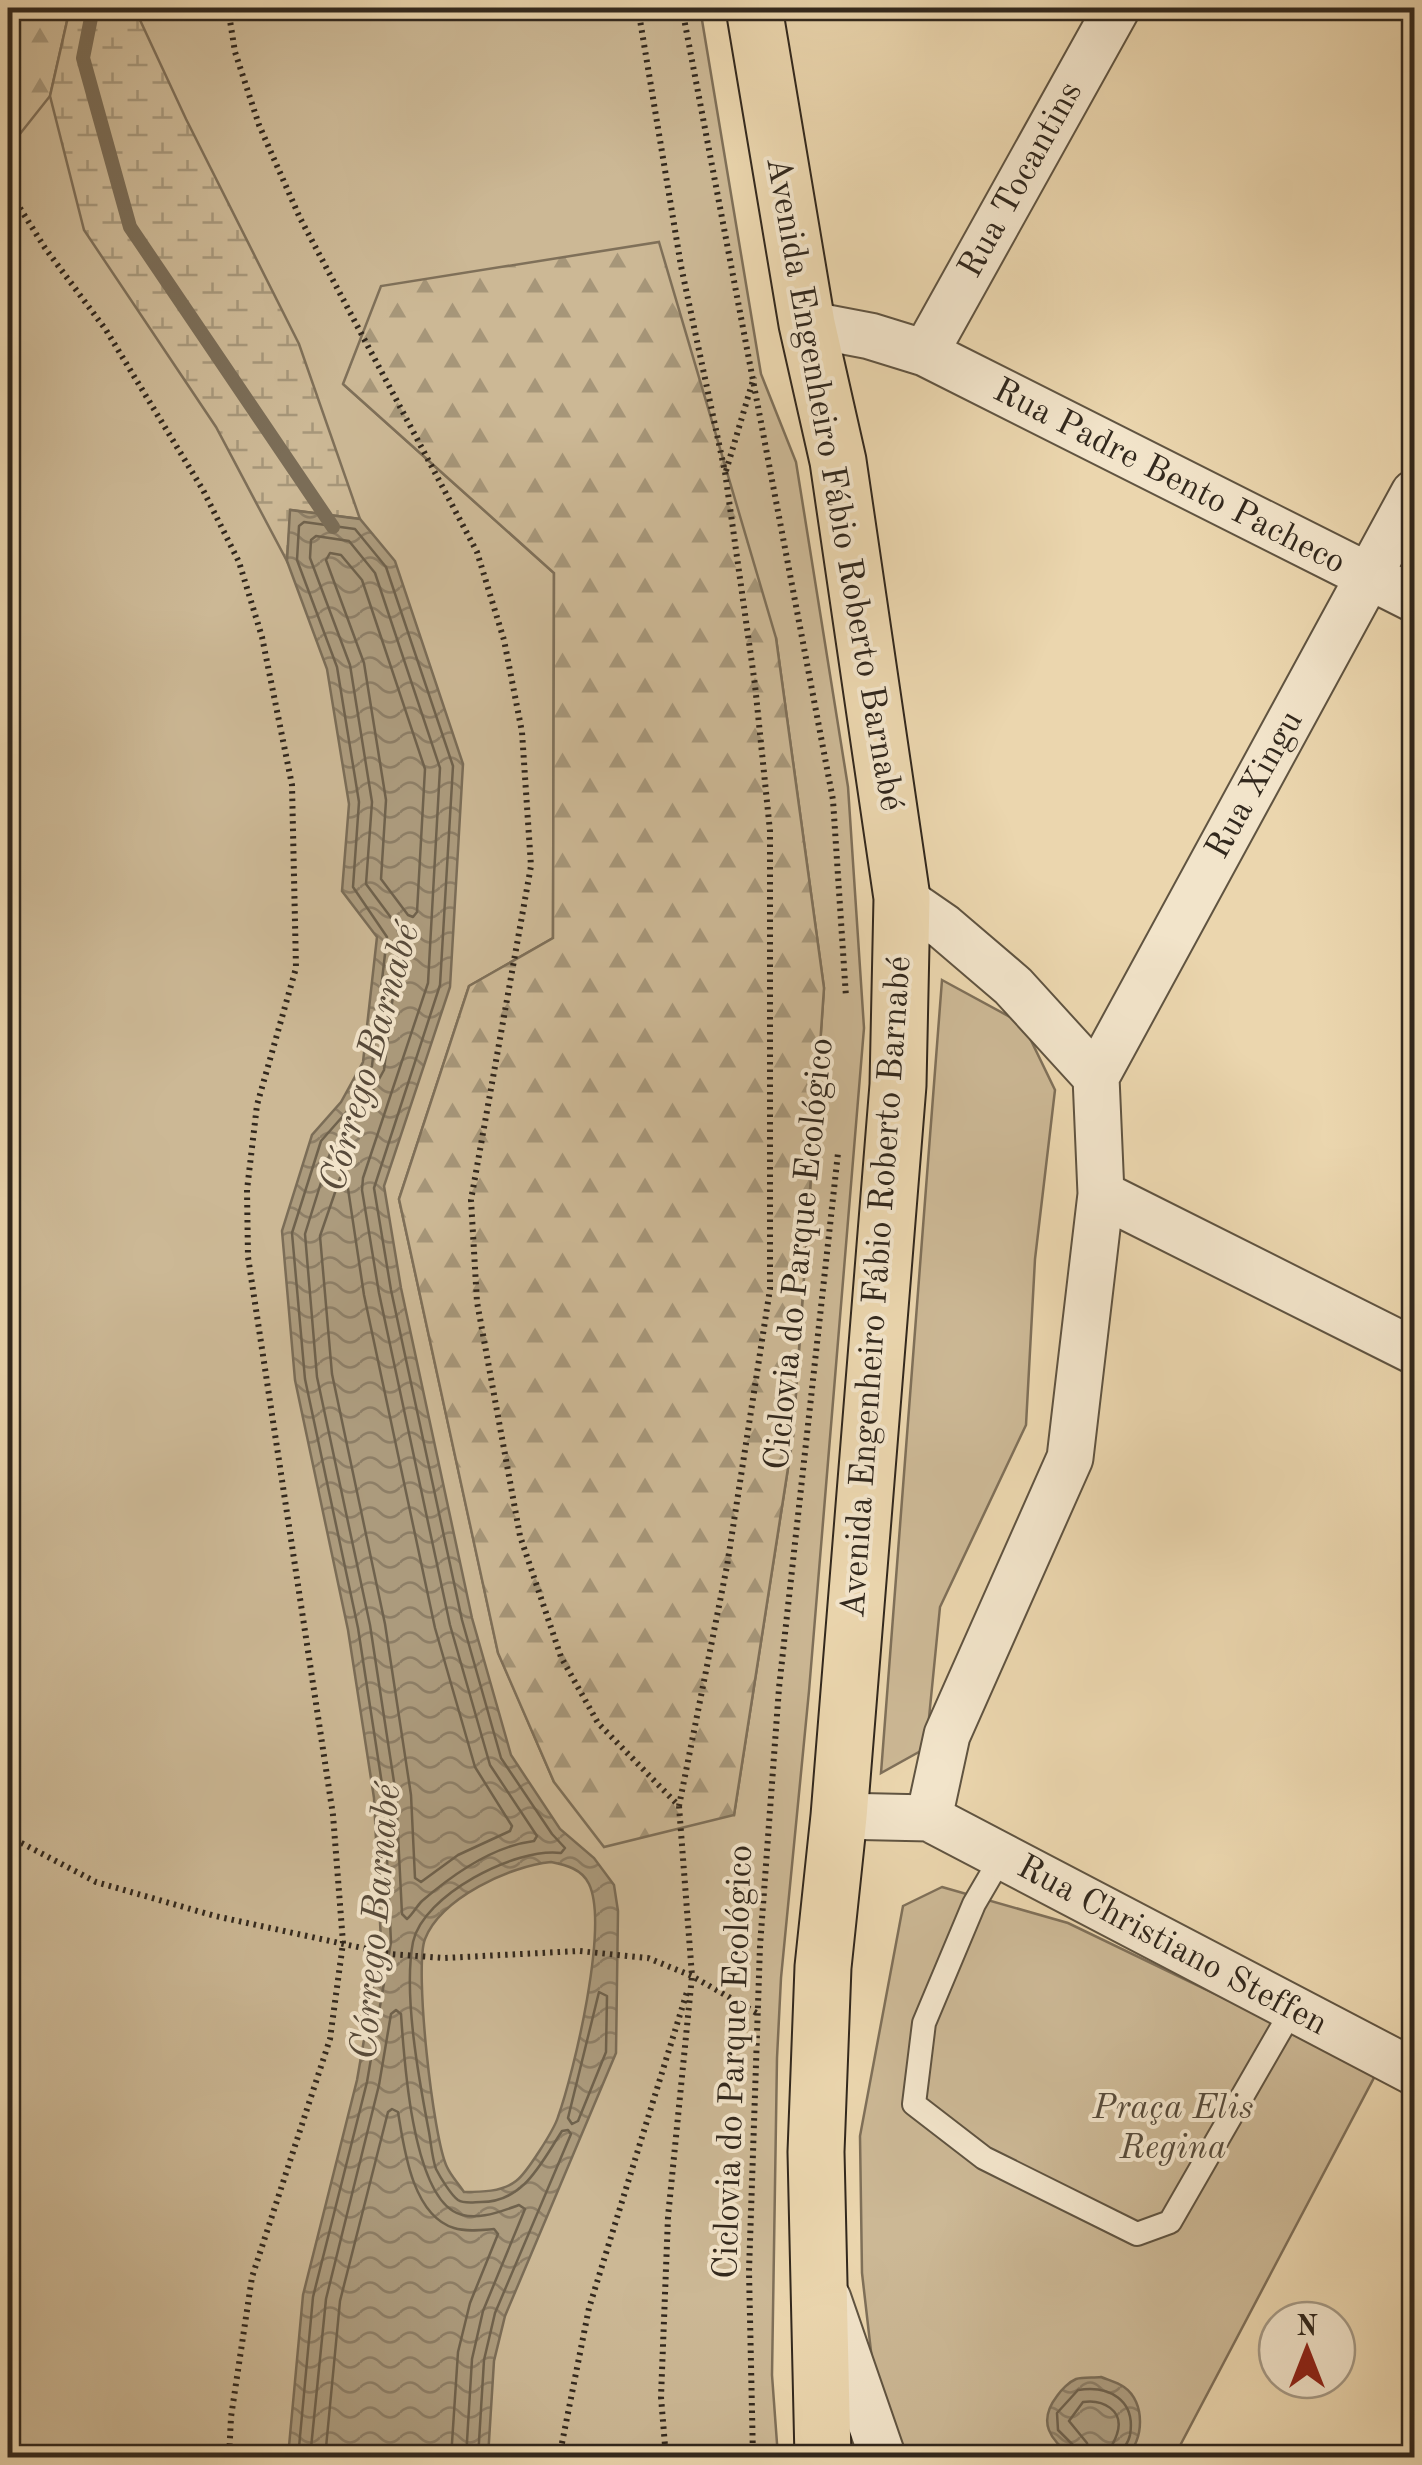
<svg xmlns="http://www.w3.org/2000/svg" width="1422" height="2465" font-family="'Old Standard TT',serif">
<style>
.green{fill:#ccb895;stroke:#7f7059;stroke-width:2.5;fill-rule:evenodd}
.forest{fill:url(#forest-firs);stroke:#7f7059;stroke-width:2.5}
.wetland{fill:url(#wetland-marsh);stroke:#7f7059;stroke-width:2.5}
.water{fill:url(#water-waves);stroke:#7b6d57;stroke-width:2.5;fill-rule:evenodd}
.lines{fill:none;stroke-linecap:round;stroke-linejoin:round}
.shore{stroke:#6f624d;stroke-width:2.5}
.stream{stroke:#7b6d57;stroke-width:14}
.lane-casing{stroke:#605441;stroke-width:26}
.street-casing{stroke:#605441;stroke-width:49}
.primary-casing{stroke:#32281d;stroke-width:59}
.path{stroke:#32281d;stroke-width:6;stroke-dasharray:2.5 5;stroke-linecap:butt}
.lane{stroke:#f2e4ca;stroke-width:22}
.street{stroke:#f2e4ca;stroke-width:45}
.primary{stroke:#ebd6ae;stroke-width:55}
.labels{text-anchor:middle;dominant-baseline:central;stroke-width:8;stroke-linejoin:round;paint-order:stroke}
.street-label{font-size:35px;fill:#32281d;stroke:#f2e4ca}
.park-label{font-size:35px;font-style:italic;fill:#584c3b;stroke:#f2e4ca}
.water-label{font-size:38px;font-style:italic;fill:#574a3a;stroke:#f2e4ca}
</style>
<defs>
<pattern id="forest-firs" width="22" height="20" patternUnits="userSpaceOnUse" patternTransform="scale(2.5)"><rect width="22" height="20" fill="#ccb895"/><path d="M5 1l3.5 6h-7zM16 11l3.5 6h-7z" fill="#a69679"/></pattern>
<pattern id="wetland-marsh" width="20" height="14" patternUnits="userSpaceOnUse" patternTransform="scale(2.5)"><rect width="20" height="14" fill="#ccb895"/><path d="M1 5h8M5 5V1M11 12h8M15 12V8" fill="none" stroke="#a69679"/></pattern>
<pattern id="water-waves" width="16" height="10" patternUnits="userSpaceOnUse" patternTransform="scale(2.5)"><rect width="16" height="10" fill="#ac9b7d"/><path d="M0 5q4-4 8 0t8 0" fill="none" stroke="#8d7e66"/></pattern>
</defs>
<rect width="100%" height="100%" fill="#ebd6ae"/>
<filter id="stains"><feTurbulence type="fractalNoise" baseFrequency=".002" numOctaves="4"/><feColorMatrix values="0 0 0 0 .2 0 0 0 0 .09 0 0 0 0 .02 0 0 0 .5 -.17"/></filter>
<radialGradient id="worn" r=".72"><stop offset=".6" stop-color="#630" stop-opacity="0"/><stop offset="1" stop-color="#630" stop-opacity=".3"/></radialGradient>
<path class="green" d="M8 8H700L761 374 796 462 848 787 864 1028 809 1691 781 1978 777 2058 772 2375 778 2457 8 2458ZM343 384 776 638 824 988 793 1436 734 1815 554 1782 498 1652 399 1199 469 986 553 938 554 573Z
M942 980 1023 1024 1055 1090 1035 1259 1026 1425 940 1607 926 1748 881 1773Z
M942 1887 1068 1923 1377 2072 1174 2457 883 2456 862 2273 860 2136 903 1906Z"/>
<path class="forest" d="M8 8H70L50 96 8 149Z
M659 242 776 638 824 988 793 1436 734 1815 604 1847 554 1782 498 1653 399 1199 469 986 553 938 554 573 343 384 381 286Z"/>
<path class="wetland" d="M70 8H141L140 20 186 119 299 344 360 519 291 510 287 561 216 427 84 230 50 96Z"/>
<path class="water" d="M290 510 360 519 395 561 463 764 450 987 384 1186 401 1288 472 1618 511 1755 560 1829 594 1858 614 1885 618 1911 616 2053 505 2316 494 2361 488 2457H288L303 2295 357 2080 381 1942 374 1798 348 1630 295 1380 282 1231 312 1135 341 1102 363 1062 377 937 342 891 349 804 327 669 287 561ZM551 1862C566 1865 582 1869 589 1884 609 1926 574 2072 558 2117 554 2130 526 2174 516 2181 502 2192 481 2192 464 2192 459 2184 451 2176 447 2167 433 2139 414 1967 425 1939 441 1898 510 1866 551 1862Z
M1101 2377C1108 2380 1117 2382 1124 2387 1146 2402 1144 2441 1126 2457H1073C1050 2440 1037 2422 1057 2396 1061 2390 1069 2382 1076 2379 1083 2377 1094 2378 1101 2377Z"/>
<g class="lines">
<path class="shore" d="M316 536 349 541 375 573 440 768 428 983 363 1178 362 1190 379 1293 450 1625 490 1765 537 1836 534 1841C494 1846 452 1875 422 1901 416 1907 413 1914 407 1919L402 1914 396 1795 370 1625 317 1377 305 1234 332 1147 360 1114 384 1070 400 937 395 923 366 884 372 802 350 665 310 558 311 540Z
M330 553 341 555 362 580 425 769 417 912 413 917 408 915 381 879 386 800 364 663 326 560Z
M340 1178 347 1182 364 1295 435 1628 475 1767 512 1826 510 1831 458 1855 421 1882 415 1878 411 1795 385 1624 332 1374 320 1236Z
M599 1992 607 1996 606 2052 578 2121 572 2124 568 2118Z
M298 2458 313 2297 367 2082 391 1942 384 1797 358 1628 305 1379 292 1233 321 1141 350 1108 372 1066 387 937 353 887 359 802 337 667 297 560 299 526 304 522 355 529 386 567 453 766 440 985 374 1188 391 1290 462 1620 501 1758 552 1834 565 1848 561 1853C516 1847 423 1895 413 1942 403 1994 419 2080 429 2132 431 2143 432 2158 436 2169 440 2177 451 2195 458 2200 464 2204 474 2202 481 2202 524 2202 541 2163 562 2131L568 2130 571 2134 495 2313 484 2360 478 2458
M310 2458 326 2299 379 2085 391 2014 396 2010 401 2014C404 2059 412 2186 453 2211 472 2223 500 2212 519 2205L525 2209 483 2311 472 2359 466 2458
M325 2458 340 2301 388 2112 392 2109 398 2112C404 2148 412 2215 454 2228 466 2232 481 2230 494 2229L498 2234 470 2303 458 2352 451 2458
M1078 2458 1076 2448 1058 2430 1057 2413 1078 2390C1109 2385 1136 2400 1130 2435 1128 2445 1122 2448 1120 2458
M1090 2458 1087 2443 1069 2421 1083 2402C1102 2399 1125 2410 1117 2434 1114 2444 1109 2447 1108 2458"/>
<path class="stream" d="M93 8 83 58 130 227 333 527"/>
<g class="lane-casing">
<path id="lane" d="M1002 1856 974 1904 924 2023 914 2104 984 2158 1137 2234 1170 2222 1292 2010"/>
</g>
<g class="street-casing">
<path id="street" d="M807 324 870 336 925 353 1414 599
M925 353 1117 8
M902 898 944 927 1013 986 1096 1077 1101 1194 1070 1458 947 1735 929 1818
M1096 1077 1414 493
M1101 1194 1414 1351
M839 1816 929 1818 1414 2072
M828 2299 883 2458"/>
</g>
<g class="primary-casing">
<path id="primary" d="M754 8 807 324 838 461 902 898 898 1085 839 1816 823 1967 816 2152 823 2458"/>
</g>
<path class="path" d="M228 8 235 52 259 125 300 218 477 552 504 640 522 732 531 866 471 1200 477 1302 520 1536 561 1657 598 1723 679 1806 692 1976 668 2217 661 2397 666 2458
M638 8 681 266 725 472 755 685 770 831V1289L727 1566 679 1806
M682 8 833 800 846 997
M8 189 45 248 106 330 203 490 239 562 262 637 292 785 296 968 257 1105 247 1190 248 1257 333 1815 343 1943 330 2039 252 2277 231 2417 229 2458
M726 471 754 377
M8 1836 96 1882 215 1916 390 1954 444 1958 579 1951 648 1958 692 1976 760 2015
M559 2458 589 2308 687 1992
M753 2458 749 2271 760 1946 779 1688 838 1153"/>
<use href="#lane" class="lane"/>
<use href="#street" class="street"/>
<use href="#primary" class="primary"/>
</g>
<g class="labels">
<g class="street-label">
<text transform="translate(1021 180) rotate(-61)">Rua Tocantins</text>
<text transform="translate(1169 477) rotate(27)">Rua Padre Bento Pacheco</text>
<text transform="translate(834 484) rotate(80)">Avenida Engenheiro Fábio Roberto Barnabé</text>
<text transform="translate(1255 785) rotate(-61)">Rua Xingu</text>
<text transform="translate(800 1254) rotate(-84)">Ciclovia do Parque Ecológico</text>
<text transform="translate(877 1287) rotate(-86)">Avenida Engenheiro Fábio Roberto Barnabé</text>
<text transform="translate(1172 1946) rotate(28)">Rua Christiano Steffen</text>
<text transform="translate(734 2062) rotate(-88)">Ciclovia do Parque Ecológico</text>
</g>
<g class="park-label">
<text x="1173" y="2108">Praça Elis<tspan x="1173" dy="40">Regina</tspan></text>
</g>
<g class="water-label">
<text transform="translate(371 1058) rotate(-74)">Córrego Barnabé</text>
<text transform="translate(377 1922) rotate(-85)">Córrego Barnabé</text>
</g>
</g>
<rect width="1422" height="2465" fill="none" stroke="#ebd6ae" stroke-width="40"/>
<rect x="10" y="10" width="1402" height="2445" fill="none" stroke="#32281d" stroke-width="5"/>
<rect x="20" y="20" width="1382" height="2425" fill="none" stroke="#32281d" stroke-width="2.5"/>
<g transform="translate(1307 2350)"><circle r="48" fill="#f2e4ca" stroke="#a59985" stroke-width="2.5"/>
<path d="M0-8L18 38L0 25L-18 38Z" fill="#8f2418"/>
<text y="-15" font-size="28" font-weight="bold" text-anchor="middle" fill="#32281d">N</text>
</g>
<rect width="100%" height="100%" filter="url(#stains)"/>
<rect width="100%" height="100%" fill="url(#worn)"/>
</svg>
